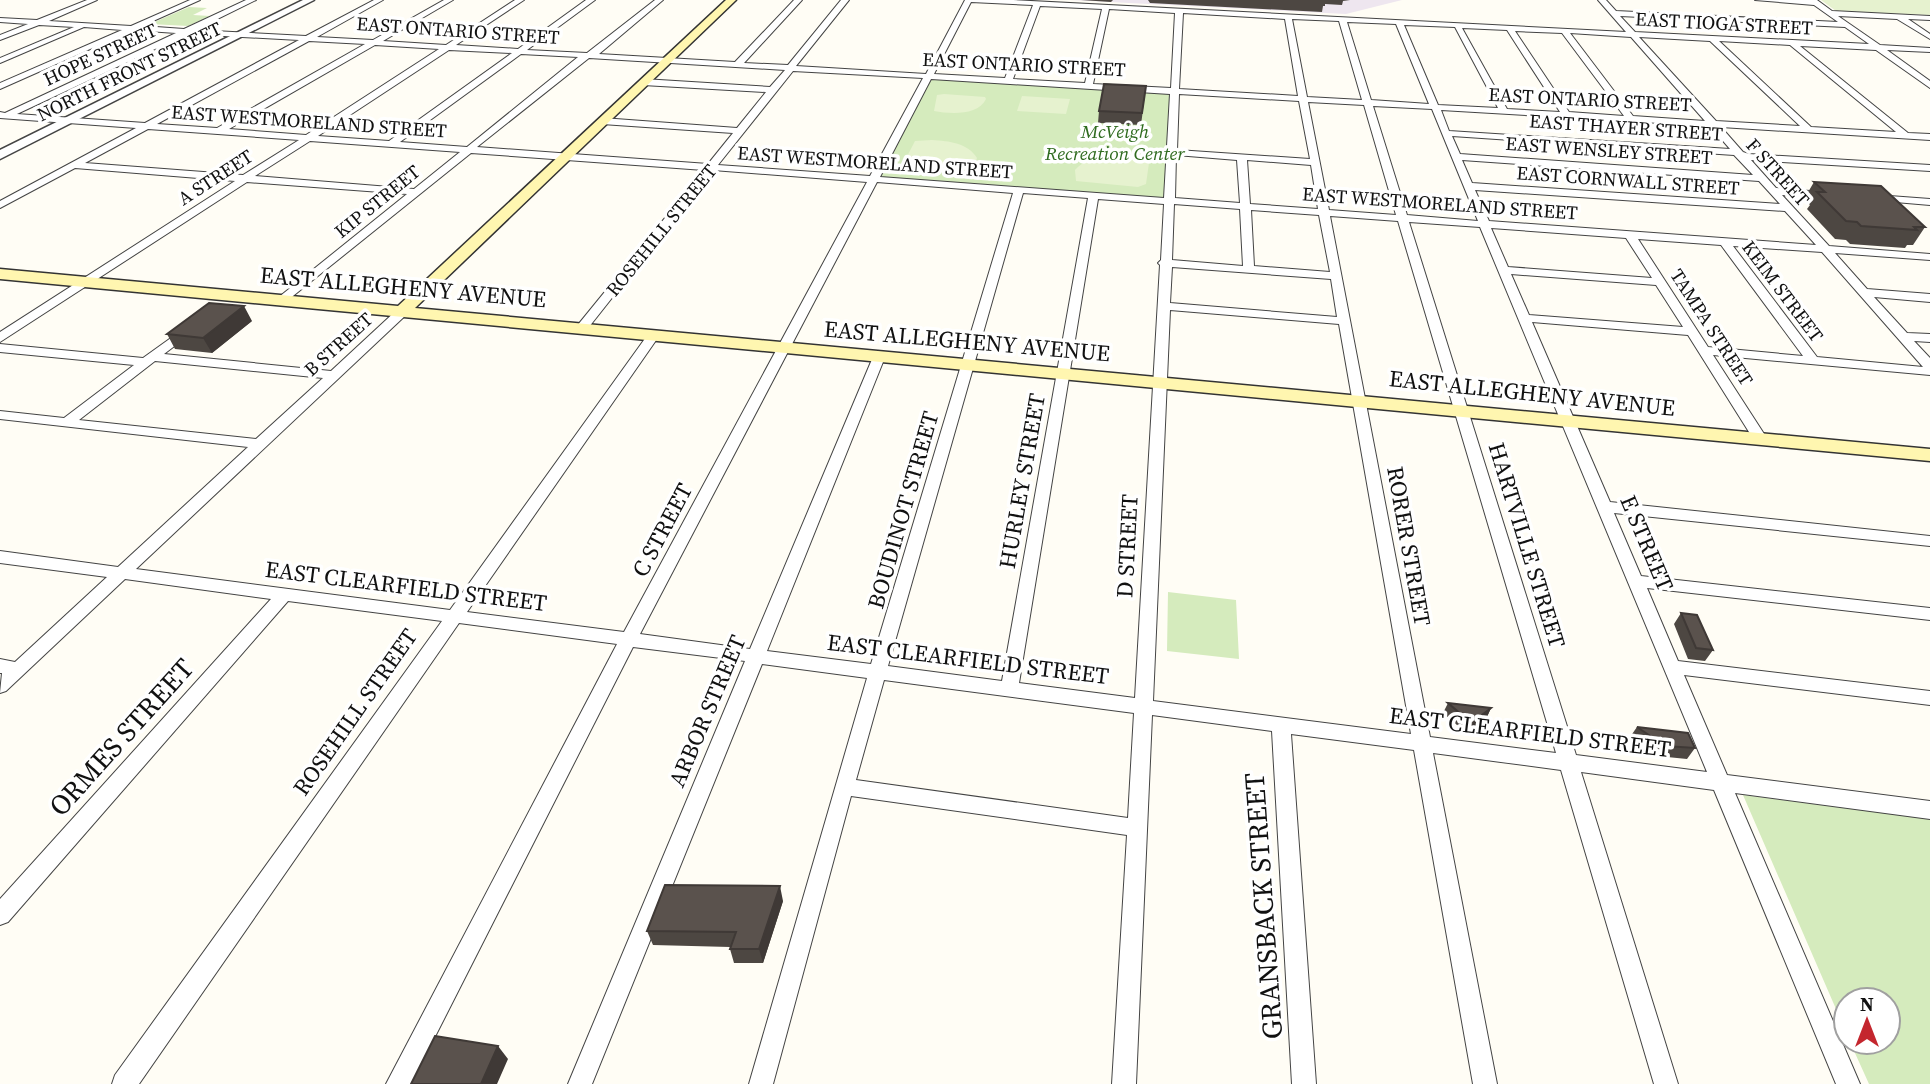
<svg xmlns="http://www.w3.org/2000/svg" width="1930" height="1084" font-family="'Source Serif 4',serif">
	<rect width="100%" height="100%" fill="#fffdf5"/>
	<path fill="#eee6ef" d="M1070,0H1402L1346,14Z"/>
	<path fill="#d5ebbd" d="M189,7L207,8L193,15L210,16L188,26L150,24Z
		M929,76L1175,91L1168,201L874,180Z
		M1168,592L1236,600L1239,659L1167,651Z
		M1743,795L1930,819V1084H1869L1850,1042H1888V1000H1846V1032Z"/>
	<path fill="#e6f2cf" d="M1821,0H1930V15L1836,11Z
		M944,94L985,97L986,99C978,116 950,114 934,111L937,95Z
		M1022,96L1070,99L1066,114L1017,111Z
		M932,140C949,141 968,143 977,158L975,165L966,173L900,170L915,141Z
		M1125,154L1150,156L1146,184L1138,187L1076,181L1075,170C1088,156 1107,154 1125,154Z"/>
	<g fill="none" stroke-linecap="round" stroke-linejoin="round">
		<defs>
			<path id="minor" d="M87,0H97L49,21L131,26L190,0H200L142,26L184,29L246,0H256L195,30L306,36L374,0H383L317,37L373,40L444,0H453L383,41L446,45L515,0H524L456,45L518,49L586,0H595L527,50L587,53L655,0H663L599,54L735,62L794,0H802L744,63L788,65L841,0H849L796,66L926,74L965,0H1013L1626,32L1598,0H1606L1616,11L1838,22L1814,5L1755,0H1817L1832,11L1930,16V20L1908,19L1930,34V39L1897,19L1838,16L1880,45L1930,48V52L1887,50L1930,81V88L1876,50L1800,46L1908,133L1930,134V140L1721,127L1743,152L1749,154L1930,165V171L1751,160L1776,188L1833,193V197L1829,198L1782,195L1829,246L1930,254V260L1835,253L1867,289L1930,294V302L1874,297L1907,333L1930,334V342L1914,341L1930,358V375L1713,355L1768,440L1761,444L1754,440L1688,335L1532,322L1610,502L1930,536V546L1614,513L1641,576L1930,608V620L1647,588L1678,661L1930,691V705L1684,675L1727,775L1930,801V819L1735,793L1860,1084H1836L1714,790L1581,772L1678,1084H1654L1561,770L1433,753L1497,1084H1473L1414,750L1291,734L1316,1084H1292L1272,731L1152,715L1136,1084H1112L1127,835L851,796L773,1084H749L867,678L762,664L592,1084H568L745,661L633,647L411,1084H386L617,644L459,623L139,1084H112L115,1075L442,621L288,601L8,922L0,925V899L271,599L125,579L6,691L0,693L2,673H0V659L15,662L107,577L0,563V551L118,567L248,447L0,419V411L64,418L134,365L0,352V344L143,358L189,325L193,326V332L164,354L331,371L399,308H407V314L136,569L450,610L649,333H657L659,336L467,612L624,632L867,182L713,170L585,332L581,333L575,329L577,326L704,170L471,153L283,304L277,300L279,297L407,194L247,182L0,342V332L235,181L75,168L0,208V201L136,128L0,118V112L5,113L176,33L133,30L0,89V83L122,30L84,27L0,63V58L74,27L39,25L0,40V35L28,24L0,22V18L37,20ZM971,2L1033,5L1005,78L934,74ZM1040,6L1102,9L1085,83L1013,79ZM1109,9L1175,13L1171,88L1093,84ZM1183,13L1285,19L1298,96L1179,89ZM1620,16L1845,27L1869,44L1635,32ZM1292,19L1339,21L1362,100L1307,97ZM1347,22L1396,24L1429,104L1371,100ZM1404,25L1455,27L1498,108L1438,105ZM1462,28L1507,30L1560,112L1507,109ZM1515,31L1562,33L1624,116L1569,112ZM1570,33L1631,37L1705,121L1633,116ZM187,34L299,40L145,123L17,114ZM1639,37L1710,41L1800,126L1716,121ZM309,41L365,44L217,128L157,124ZM1719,41L1790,45L1896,132L1811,127ZM375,45L439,49L306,135L229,129ZM449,50L512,53L389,141L318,136ZM521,54L578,57L467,147L400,142ZM589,58L785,70L770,87L643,79L639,82L643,85L766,92L737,128L602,118L597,121L602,124L733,133L708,164L477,147ZM793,71L923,78L870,176L718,165ZM931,79L1170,94L1164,198L880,177ZM1179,94L1299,101L1310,159L1177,150ZM1308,102L1364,105L1396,215L1329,210ZM1373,106L1432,109L1478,221L1407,215ZM1441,110L1710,126L1730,149L1449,131ZM148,129L299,140L243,175L85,163ZM1452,136L1734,155L1753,175L1460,154ZM310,141L460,152L414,189L255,176ZM1176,155L1237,160L1240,203L1175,198ZM1247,160L1311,165L1318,209L1250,204ZM1462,160L1759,181L1780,204L1472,183ZM877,182L1013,193L871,664L767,651L885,357L879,353L873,357L750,649L640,634ZM1475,190L1785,211L1816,245L1489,221ZM1023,193L1088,198L1002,681L888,666ZM1098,199L1164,204L1161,260L1158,263L1160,265L1135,698L1019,683ZM1174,204L1240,209L1243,266L1172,260ZM1251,210L1319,215L1330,272L1254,266ZM1330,216L1398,221L1556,753L1430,737ZM1409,222L1480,227L1707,772L1576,755ZM1491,228L1626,238L1652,278L1508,267ZM1638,239L1721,245L1803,356L1708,347ZM1733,246L1822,252L1923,367L1817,357ZM1172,267L1331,279L1337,317L1170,303ZM1511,274L1656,285L1683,327L1529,315ZM1170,310L1339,324L1411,734L1153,701ZM155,361L323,378L256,439L79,420ZM884,680L1134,713L1128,818L856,780Z
				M1876,195L1930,199V205L1872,200V196Z"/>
			<path id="tertiary" d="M303,0H314L0,159V150Z"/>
			<path id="secondary" d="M726,0H736L415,308L1930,449V461L0,279V269L398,306Z"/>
		</defs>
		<use href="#minor" stroke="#444" stroke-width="2"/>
		<use href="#tertiary" stroke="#444" stroke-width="3"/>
		<use href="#secondary" stroke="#333" stroke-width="3"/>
		<use href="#minor" fill="#fff" fill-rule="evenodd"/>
		<use href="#tertiary" fill="#fff" fill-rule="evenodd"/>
		<use href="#secondary" fill="#fff6b0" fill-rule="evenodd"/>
	</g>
	<path fill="#4d4742" d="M1081,0H1113L1111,2Z
		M1148,0H1350L1343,1L1342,5L1325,4V6H1323L1322,12L1150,3Z
		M1146,86L1141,125L1098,123L1099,111Z
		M1814,182L1925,227L1913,245H1907L1905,248L1850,244L1846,240L1835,239L1807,209L1810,205L1804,199Z
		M252,321L212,353L175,349L167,334Z
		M1681,613L1713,650L1705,661L1688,659L1674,624Z
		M1448,703L1491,708L1486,719L1469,732L1464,731L1443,713Z
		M1637,727L1695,748L1687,759L1657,756L1630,737Z
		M783,901L763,963H734L730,949V947L653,945L647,931Z"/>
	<path fill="#3f3936" d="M244,306L252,321L212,353L203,338Z
		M1491,708L1486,719L1469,732L1474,721Z
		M780,886L783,901L763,963L759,949Z
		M498,1046L508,1059L497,1084H481Z"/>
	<path fill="#5a524d" stroke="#3f3936" stroke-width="2" d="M1104,84L1146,86L1142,113L1099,111Z
		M1814,182L1881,186L1925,227H1914L1917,230L1861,226L1857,222L1846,221L1817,192H1825Z
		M209,303L244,306L203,338L167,334Z
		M1681,613L1697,615L1713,650L1696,648Z
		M1448,703L1491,708L1474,721H1469Z
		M1637,727L1688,733L1695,748L1665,746Z
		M665,885L780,886L759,949H730L736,932L647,931Z
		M435,1036L498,1046L481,1084H411Z"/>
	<g text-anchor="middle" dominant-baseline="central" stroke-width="7" stroke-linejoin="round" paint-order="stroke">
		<g font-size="19" fill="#111" stroke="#fff">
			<text transform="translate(1724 23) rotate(3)">EAST TIOGA STREET</text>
			<text transform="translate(458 30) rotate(4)">EAST ONTARIO STREET</text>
			<text transform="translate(100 54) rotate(-25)">HOPE STREET</text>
			<text transform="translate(1024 64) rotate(3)">EAST ONTARIO STREET</text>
			<text transform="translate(129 71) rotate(-26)">NORTH FRONT STREET</text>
			<text transform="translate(1590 99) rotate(3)">EAST ONTARIO STREET</text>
			<text transform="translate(309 121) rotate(4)">EAST WESTMORELAND STREET</text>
			<text transform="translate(1626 127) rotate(4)">EAST THAYER STREET</text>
			<text transform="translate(1609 150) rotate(4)">EAST WENSLEY STREET</text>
			<text transform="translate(875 162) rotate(4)">EAST WESTMORELAND STREET</text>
			<text transform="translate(1778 172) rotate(48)">F STREET</text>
			<text transform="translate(215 177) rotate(-33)">A STREET</text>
			<text transform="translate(1628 180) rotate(4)">EAST CORNWALL STREET</text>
			<text transform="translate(377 201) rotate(-39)">KIP STREET</text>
			<text transform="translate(1440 203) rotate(4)">EAST WESTMORELAND STREET</text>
			<text transform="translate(661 230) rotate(-51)">ROSEHILL STREET</text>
			<text transform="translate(1783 291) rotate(53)">KEIM STREET</text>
			<text transform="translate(1712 327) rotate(57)">TAMPA STREET</text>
			<text transform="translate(338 344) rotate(-42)">B STREET</text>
		</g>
		<g font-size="19" font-style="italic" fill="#2f6b1f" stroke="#fff">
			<text x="1115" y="131">McVeigh<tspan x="1115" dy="22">Recreation Center</tspan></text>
		</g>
		<g font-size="23" fill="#111" stroke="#fff">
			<text transform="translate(403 287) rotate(5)">EAST ALLEGHENY AVENUE</text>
			<text transform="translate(967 341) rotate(5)">EAST ALLEGHENY AVENUE</text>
			<text transform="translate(1532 393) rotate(6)">EAST ALLEGHENY AVENUE</text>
			<text transform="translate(1022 481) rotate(-80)">HURLEY STREET</text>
			<text transform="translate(903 510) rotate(-74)">BOUDINOT STREET</text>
			<text transform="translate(662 530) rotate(-62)">C STREET</text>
			<text transform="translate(1647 543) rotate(67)">E STREET</text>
			<text transform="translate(1527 545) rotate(73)">HARTVILLE STREET</text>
			<text transform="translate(1127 546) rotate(-87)">D STREET</text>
			<text transform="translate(1409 546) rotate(80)">RORER STREET</text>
			<text transform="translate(406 586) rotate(7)">EAST CLEARFIELD STREET</text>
			<text transform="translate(968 659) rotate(7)">EAST CLEARFIELD STREET</text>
			<text transform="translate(707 711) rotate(-67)">ARBOR STREET</text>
			<text transform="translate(355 712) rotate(-55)">ROSEHILL STREET</text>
			<text transform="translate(1530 732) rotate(7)">EAST CLEARFIELD STREET</text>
		</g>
		<g font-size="28" fill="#111" stroke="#fff">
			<text transform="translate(121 737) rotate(-48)">ORMES STREET</text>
			<text transform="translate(1263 906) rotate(-94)">GRANSBACK STREET</text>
		</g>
	</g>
	<g transform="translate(1867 1021)"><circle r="33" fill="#ffffff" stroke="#a0a0a0" stroke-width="2"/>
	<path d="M0-5L12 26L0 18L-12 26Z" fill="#c4262e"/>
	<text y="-10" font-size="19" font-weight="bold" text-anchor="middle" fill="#111111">N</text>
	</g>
</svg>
